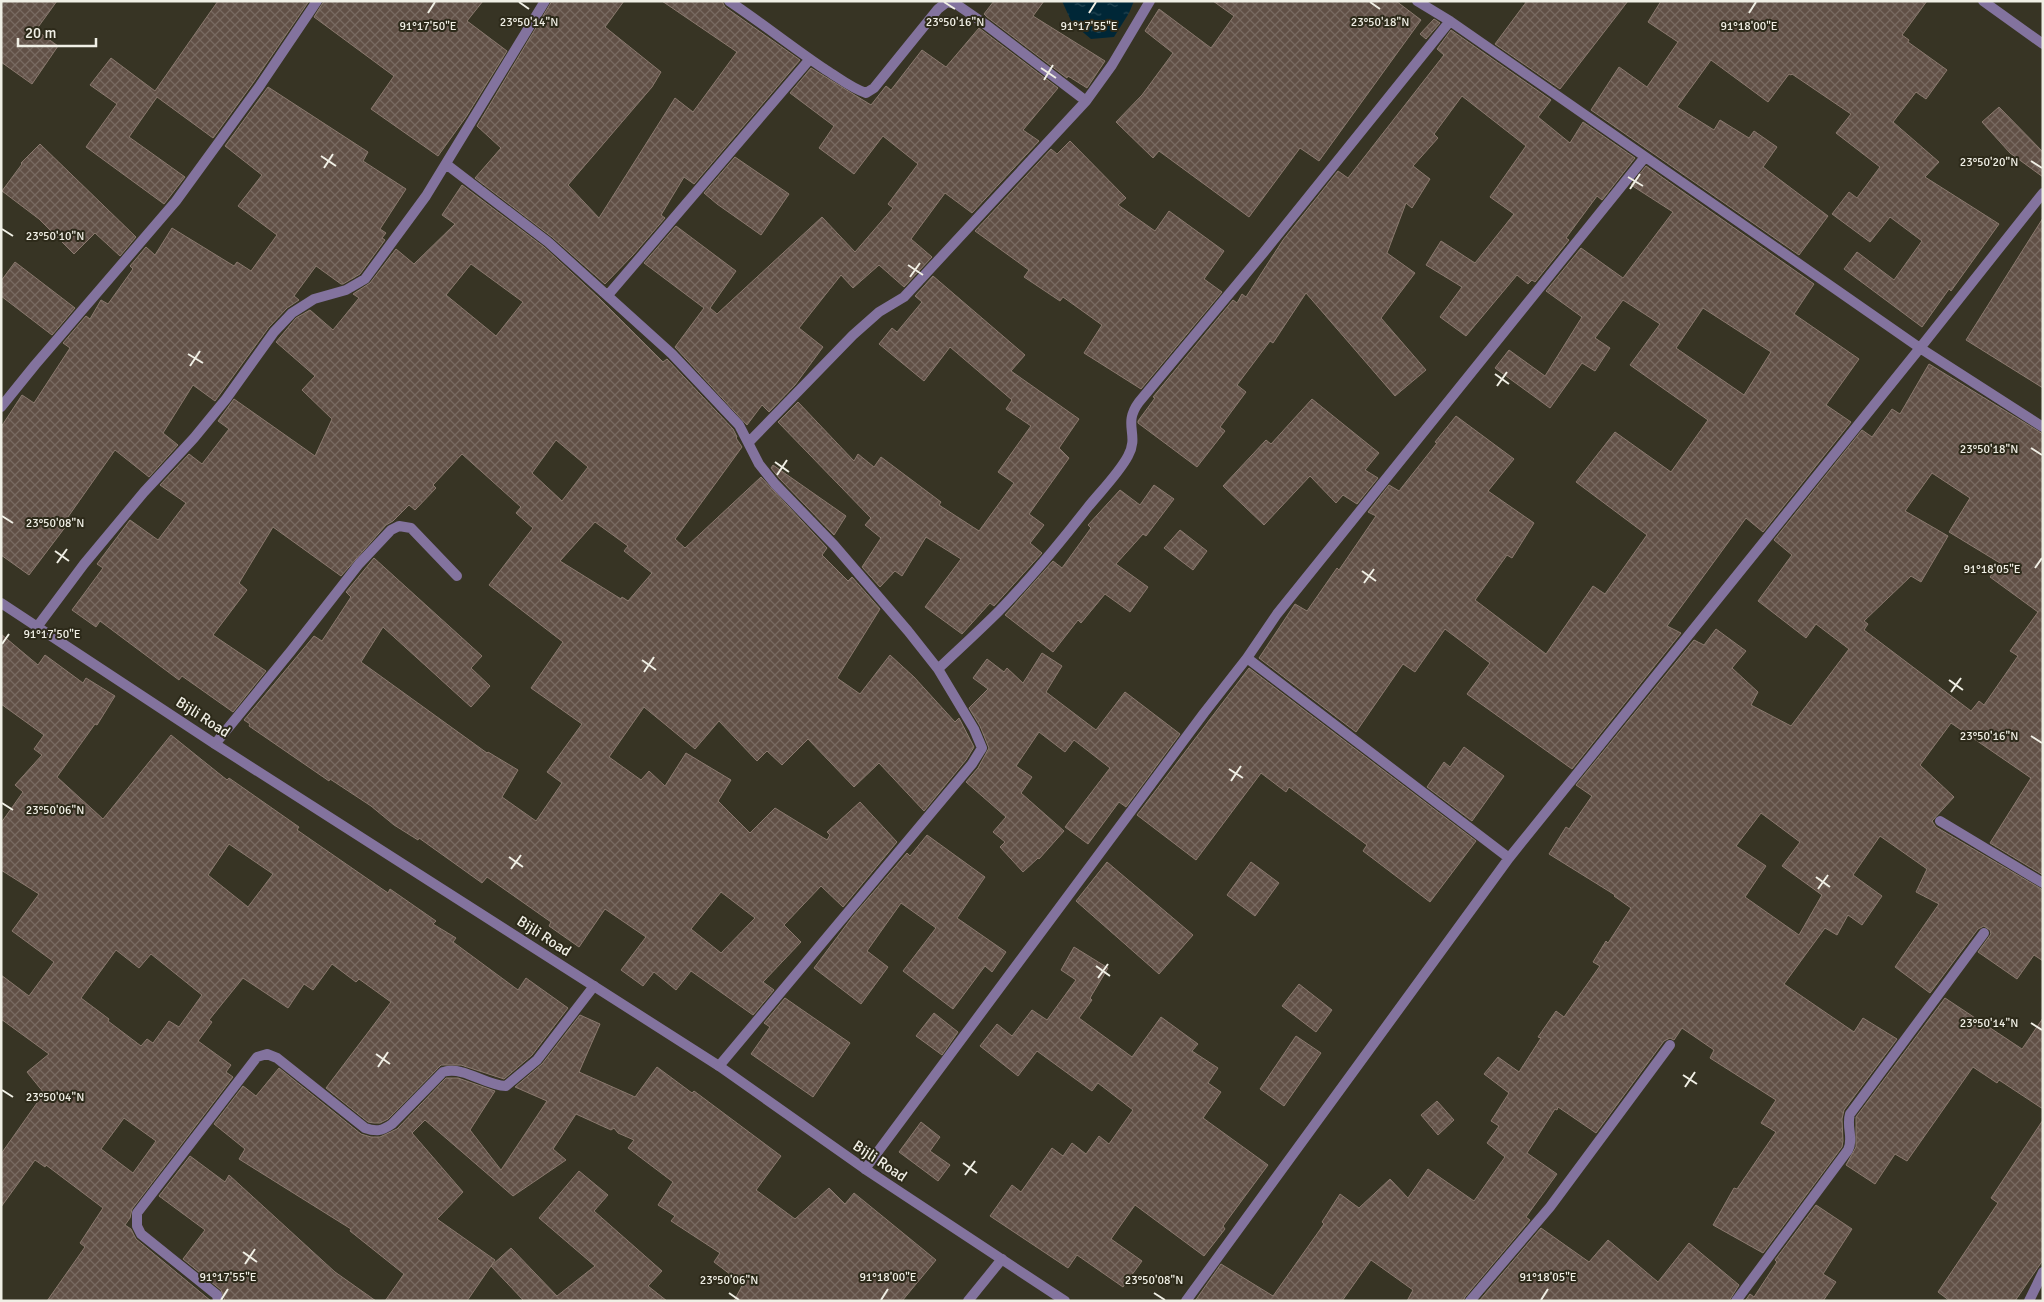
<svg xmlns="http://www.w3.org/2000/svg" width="2044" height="1302" font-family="Signika,sans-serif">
	<defs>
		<pattern id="water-ripples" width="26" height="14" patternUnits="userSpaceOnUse" patternTransform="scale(1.25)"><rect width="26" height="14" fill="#002737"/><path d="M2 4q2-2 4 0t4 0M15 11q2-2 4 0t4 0" fill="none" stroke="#264754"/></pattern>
		<pattern id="building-cross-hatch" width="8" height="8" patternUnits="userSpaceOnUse" patternTransform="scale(1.25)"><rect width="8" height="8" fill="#615046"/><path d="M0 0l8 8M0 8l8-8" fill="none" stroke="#786a61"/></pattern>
	</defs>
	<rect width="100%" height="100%" fill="#373424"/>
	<path fill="url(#water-ripples)" d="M1062,1H1134L1129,13L1114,37L1091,39L1072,23Z"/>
	<path fill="url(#building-cross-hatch)" stroke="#8a796e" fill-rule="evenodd" d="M1,1H57L36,30L58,46L32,84L1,62Z
		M218,1H309L253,83L213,138L157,97L129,137L185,177L164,204L86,147L117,104L90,85L111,58L155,91Z
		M324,1H483L467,21L507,51L466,117L438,156L371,109L394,76L314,17Z
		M552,1H624L605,27L661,72L652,87L568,185L599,218L675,98L693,112L737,52L662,1H722L725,7L800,60L694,184L684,177L661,215L665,218L633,255L605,284L552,237L475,178L501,148L477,126Z
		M994,1H1044L1033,16L1105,61L1087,88L1068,76L1067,78L987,17L984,14Z
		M1213,1H1396L1421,20L1319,161L1300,148L1249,217L1159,151L1153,158L1116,122L1142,95L1173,53L1145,31L1159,9L1211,48L1234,16Z
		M1527,1H1628L1560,89L1495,44Z
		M1661,1H1927L1902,35L1909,40L1908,42L1947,70L1926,99L1916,92L1893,122L1939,162L1925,177L1999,224L1951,291L1949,289L1922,327L1844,269L1857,252L1894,280L1922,241L1890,217L1870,242L1832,214L1849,192L1857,198L1880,167L1836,133L1851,114L1792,74L1791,75L1789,74L1768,102L1711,60L1677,107L1714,130L1720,120L1749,138L1754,131L1777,147L1763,167L1828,216L1799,255L1591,110L1619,67L1647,87L1678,42L1648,22Z
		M1434,19L1440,23L1426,39L1420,34Z
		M979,28L1058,88L1023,130L1039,141L972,213L945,193L911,239L932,257L904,287L879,265L853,288L841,275L799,328L823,347L795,385L769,412L762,405L747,425L675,347L704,308L644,263L676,226L736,271L710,308L717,314L822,217L855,252L893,208L888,204L918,164L883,136L854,174L819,148L834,126L790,93L811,68L871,105L886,86L891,90L922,50L946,67Z
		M1451,30L1551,100L1538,117L1570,143L1583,122L1635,158L1602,200L1597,196L1566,238L1569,240L1535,282L1532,280L1528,284L1517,275L1466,336L1440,317L1462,287L1426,265L1441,241L1475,263L1514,214L1490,197L1526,146L1462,96L1434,134L1438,138L1413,166L1430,179L1412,208L1406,203L1387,253L1415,273L1381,318L1426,370L1395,396L1306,293L1273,343L1270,341L1237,385L1246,392L1220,427L1225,431L1197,467L1138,423V421L1155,398L1153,397L1233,300L1237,303L1242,294L1246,297L1283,240L1338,171L1348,178L1444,55L1437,49Z
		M268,87L368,152L363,161L406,189L380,229L386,233L382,238L385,240L360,274L343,284H341L316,266L294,296L299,300L287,308L269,327L215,401L193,385L163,433L178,445L149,477L115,450L63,524L66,526L29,575L1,555V427L22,395L34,403L70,348L63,343L86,316L90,319L101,300L108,304L133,269L130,266L146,247L155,255L172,228L234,266L237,262L251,271L277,235L238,206L262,175L225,146Z
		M1999,107L2043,152V177L2010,153L1982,122Z
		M1070,141L1126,198L1118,205L1155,231L1169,211L1224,251L1204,279L1222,292L1141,389L1084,353L1102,325L1063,297L1060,301L1024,277L1029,270L975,231L1051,149L1057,154Z
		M40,144L136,237L120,256L95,233L74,254L39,219L2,191L22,164L21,163Z
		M735,157L789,194L761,235L717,204L704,193Z
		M1646,166L1814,284L1794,314L1859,359L1826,405L1851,422L1763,532L1746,518L1667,626L1681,633L1572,769L1467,694L1490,663L1445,629L1415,672L1403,664L1356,732L1259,658L1295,604L1307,611L1337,568L1339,570L1376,516L1368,512L1389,485L1399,491L1437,443L1435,442L1456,416L1514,459L1488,491L1534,523L1512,558L1507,555L1475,600L1546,654L1593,586L1605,594L1647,535L1576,482L1615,432L1671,472L1708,420L1630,365L1660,324L1623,300L1595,338L1610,348L1595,371L1582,363L1550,408L1495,368L1509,350L1545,376L1582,317L1546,291L1581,248L1623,278L1673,212L1631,185ZM1703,308L1771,352L1744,395L1676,348Z
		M462,185L544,247L599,298L663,362L667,359L733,429L737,437L736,438L742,447L675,539L685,548L761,477L827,548L822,555L848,581L852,577L880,609L837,678L860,694L890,655L914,677L955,722L959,718L974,747L966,760L924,811L879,763L854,787L808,739L782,765L767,751L757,761L719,721L695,749L644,707L609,757L641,780L649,771L665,786L686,753L731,780L718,801L750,833L775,808L827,840L830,835L827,832L860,802L897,842L843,907L821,886L784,925L801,942L763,982L774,990L753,1015L691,971L676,990L654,972L643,986L621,970L646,937L605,909L579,947L549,926L551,922L487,877L482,883L419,838L418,840L394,825L371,806L330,779L329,781L249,726L250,724L244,720L314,636L322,641L351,597L346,592L374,558L482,656L471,668L490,686L471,707L383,627L361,662L487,753L488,752L518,770L502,797L536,821L562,783L547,772L582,724L531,688L563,642L489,585L533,528L516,513L521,507L462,454L433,485L436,488L415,510L409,505L393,521L386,525L341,576L273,527L239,583L247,590L213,635L266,671L233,712L182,676L179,680L100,621L96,627L72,610L103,568L97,564L130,520L158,540L186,503L160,485L189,454L202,464L229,429L218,421L234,399L315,456L332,419L302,390L315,376L276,342L296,318L310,310L333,330L359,298L353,294L370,283L396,249L414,264L455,224L442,215ZM471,264L523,302L496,336L446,295ZM556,440L588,467L562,501L532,473ZM595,522L628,546L624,551L652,573L628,601L622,597L621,599L560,561ZM721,892L755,918L721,953L691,929Z
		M2043,218V388L1966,340Z
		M15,262L75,308L52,335L1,296V281Z
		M933,276L1025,355L1011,371L1079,419L1059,448L1069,458L1029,514L1044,525L1030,543L1042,553L994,606L990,603L962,634L925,607L961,559L926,537L902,576L895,571L880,587L862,567L881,538L865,525L871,518L778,422L798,402L854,461L858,454L874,467L881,457L941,502L939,505L979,531L1014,483L998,472L1031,426L1006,409L1012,400L950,347L924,381L879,344L892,328L897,332L922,302L915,296Z
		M1929,364L2043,434V875L1990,843L2031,778L1951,723L1920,765L1954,797L1932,821L1936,827L2043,890V961L2034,955L2017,979L1978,952L1991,934L1990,930L1984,926L1978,929L1930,993L1895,967L1939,904L1916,892L1927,869L1880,836L1853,875L1882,896L1862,925L1848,915L1837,935L1825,928L1784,984L1854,1032L1863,1018L1897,1039L1844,1110L1842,1119L1843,1141L1842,1147L1763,1253L1713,1225L1734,1188L1737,1189L1776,1132L1761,1123L1776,1100L1710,1058L1714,1050L1682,1028L1674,1040L1670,1038L1664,1041L1596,1133L1558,1107L1557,1110L1555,1109L1527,1153L1557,1174L1526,1217L1530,1220L1465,1297L1463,1301H1407L1413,1290L1371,1260L1342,1301H1195L1221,1264L1273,1296L1324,1224L1322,1222L1340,1194L1359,1208L1390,1179L1408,1198L1428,1169L1474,1201L1505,1157L1487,1143L1499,1126L1491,1121L1509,1093L1484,1074L1498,1057L1519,1072L1541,1038L1538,1037L1556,1011L1564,1017L1600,966L1593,962L1606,941L1608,943L1631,908L1614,896L1615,895L1549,854L1566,827L1569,829L1592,796L1576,785L1694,640L1704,645L1716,629L1746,651L1732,668L1758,692L1751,705L1791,726L1849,649L1816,624L1806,638L1758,601L1792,555L1774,540L1862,430L1872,437L1892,409L1900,414ZM1932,473L1970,498L1949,532L2000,563L1990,577L2038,612L2010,651L2018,656L1984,705L1979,701L1971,711L1864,630L1868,624L1864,621L1911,576L1921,582L1948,536L1905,511ZM1761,813L1800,842L1782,866L1822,895L1799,935L1745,897L1766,866L1736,846Z
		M1312,399L1379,453L1365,470L1378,478L1357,504L1343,495L1336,503L1310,476L1264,525L1223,486L1266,440L1271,444Z
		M773,465L846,516L834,535L780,479L771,468Z
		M1154,485L1174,499L1146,536L1143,534L1116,564L1148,587L1130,612L1105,594L1081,623L1078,620L1053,652L1005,615L1053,561L1062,568L1091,528L1088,525L1120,490L1140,505Z
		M1180,530L1207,551L1193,570L1164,548Z
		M1,634L38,665L45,655L83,683L86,678L115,696L97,725L95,724L57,777L103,819L171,735L227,780L229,778L299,827L297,830L388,893L390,889L436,921L433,924L456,938L453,942L518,990L526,978L568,1008L532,1055L504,1079L461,1065H441L388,1119L380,1123H374L368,1122L326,1088L391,1002L359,979L356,982L332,964L313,990L304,984L288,1008L243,978L209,1020L212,1022L198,1041L231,1065L226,1072L233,1077L132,1209L130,1218L125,1225L131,1229L136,1239L211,1301H47L85,1247L80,1243L103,1208L46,1165L45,1167L35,1160L1,1207V1154L44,1093L27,1072L49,1054L1,1019V975L29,996L54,962L12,931L39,894L1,870V823L23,792L15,785L42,755L34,749L44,735L1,704ZM229,844L273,874L248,907L208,875ZM116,950L139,968L151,954L202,995L179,1027L169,1021L153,1043L147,1039L141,1046L108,1021L109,1019L81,998ZM124,1118L156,1141L133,1173L101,1149Z
		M1042,653L1062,666L1046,692L1096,730L1125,692L1180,734L1126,807L1119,802L1088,844L1065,827L1110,768L1074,740L1065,752L1039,732L1016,766L1032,777L1021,793L1064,831L1039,859L1038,858L1023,872L1000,847L1005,842L993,832L1006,817L966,782L978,768L989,748L980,726L969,708L988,689L973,678L987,659L1004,672L1007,668L1023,683Z
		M1249,668L1476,841L1430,902L1363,851L1367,845L1289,787L1286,792L1261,773L1196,860L1137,815Z
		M1464,747L1504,776L1472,821L1427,787L1444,762L1450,767Z
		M927,835L985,877L957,918L1006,952L992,972L985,966L953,1009L903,971L936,928L901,903L867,951L888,967L861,1004L814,968L853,916L907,853L910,856Z
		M1107,862L1193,935L1159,974L1076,901Z
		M1251,862L1279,883L1255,916L1227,895Z
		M1074,947L1108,968L1090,998L1092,1000L1079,1018L1132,1057L1161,1017L1198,1044L1192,1051L1218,1068L1208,1083L1221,1092L1203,1118L1268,1165L1223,1226L1225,1229L1204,1256L1135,1205L1111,1239L1142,1261L1123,1287L1077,1255L1068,1268L990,1216L1012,1185L1021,1192L1052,1148L1063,1156L1072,1143L1086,1154L1099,1136L1109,1144L1133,1110L1098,1083L1092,1091L1037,1051L1018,1076L980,1046L997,1024L1012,1036L1032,1010L1047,1020L1076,980L1061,970Z
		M1299,984L1332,1010L1316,1032L1282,1006Z
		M785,998L850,1043L813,1097L751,1054L770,1027L764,1023Z
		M1945,998L2022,1049L2043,1018V1109L1999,1080L1997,1083L1973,1067L1907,1161L1895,1154L1875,1184L1846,1165L1856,1147V1117Z
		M934,1013L958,1032L942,1055L916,1036Z
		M580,1015L600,1024L579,1072L635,1097L657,1067L692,1093L694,1091L781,1156L756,1190L795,1219L829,1188L845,1204L854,1193L936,1260L902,1301H734L743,1284L714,1262L720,1253L671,1221L675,1216L658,1205L673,1182L628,1148L634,1140L618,1133L614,1128L611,1130L576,1114L553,1149L566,1160L513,1196L425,1120L412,1133L463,1192L437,1219L495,1260L491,1266L511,1248L557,1296L595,1266L539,1218L579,1171L608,1195L594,1211L662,1271L648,1286L667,1301H524L491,1266L467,1301H385L404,1274L350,1231L351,1229L239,1159L245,1149L214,1124L243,1086L256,1096L279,1068L361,1134L371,1137H380L397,1129L446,1078H458L495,1091L470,1130L501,1170L547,1101L515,1087L542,1064Z
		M1296,1036L1321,1053L1284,1106L1260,1089Z
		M1437,1101L1454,1120L1438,1135L1421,1115Z
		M2043,1120V1260L2015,1301H1950L1938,1292L1998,1203L1991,1198Z
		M921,1122L940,1137L930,1151L950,1165L938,1181L899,1152Z
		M190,1156L225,1182L229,1175L335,1272L376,1301H225L221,1290L183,1259L205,1230L159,1196Z
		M1816,1205L1852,1229L1823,1274L1836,1282L1823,1301H1745L1750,1294L1754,1297L1777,1262L1775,1260Z
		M1541,1228L1589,1262L1608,1240L1658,1282L1689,1243L1739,1285L1729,1301H1479Z"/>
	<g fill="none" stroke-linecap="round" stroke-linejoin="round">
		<path stroke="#83739e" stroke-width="10" d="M729,1C762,23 793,48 826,70C839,78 851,88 866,93L874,88L938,9L947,2L956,4L985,24L1086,101
			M1417,1L1450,21L1920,348L2043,427
			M1983,1L2043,44
			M446,164L548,242L672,354L739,425L759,464L775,484L834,545L908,631L938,669C958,650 979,631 999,611C1031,578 1060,543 1088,507C1101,491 1119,473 1128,456C1140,434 1122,425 1139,402L1264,252L1450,21
			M608,295L810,59
			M1,407L35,365L176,201L259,87L317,1
			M749,442L853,335L879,312L904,297L1086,101L1112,65L1150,1
			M37,627L84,564L144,492L194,438L226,399L274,332L292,313L314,299L346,290L365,279L426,196L545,1
			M1247,658L1509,858
			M215,744L291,651L359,564L391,530L399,526L411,528L457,576
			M1940,821L2043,883
			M719,1066L972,764L982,748L974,729L938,669
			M865,1169L1204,713L1247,658L1277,614L1645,157
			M218,1301L217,1295L141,1234L137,1226V1213L257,1057L267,1054L277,1058L365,1128C376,1132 382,1131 392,1124L443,1072C465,1066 484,1085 506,1086L537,1060L594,986
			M968,1301L1002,1259
			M1186,1301L1509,858L1920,348L2043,193
			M1470,1301L1550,1207L1670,1045
			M1736,1301L1848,1150C1854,1138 1846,1127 1850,1114L1984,933
			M2029,1301L2043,1272"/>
		<path stroke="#83739e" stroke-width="10" d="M1,603L215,744L719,1066L865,1169L1065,1301"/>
	</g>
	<path fill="none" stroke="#f0efe5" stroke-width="2" d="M519,2L529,9M944,2L955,9M1370,2L1380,9M428,13L435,2M1089,13L1096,2M1749,13L1756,2M1041,68L1056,78M1044,80L1053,65M321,156L336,166M2031,161L2042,168M324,168L333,154M1628,177L1643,186M1630,189L1640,174M2,229L13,236M908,265L923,275M910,277L920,263M188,354L203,363M190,366L200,351M1495,374L1509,384M1497,386L1507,372M2031,448L2042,455M775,462L789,472M777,475L787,460M2,516L13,523M55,551L69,561M57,563L67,549M2035,568L2042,558M1362,571L1376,581M1364,583L1374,569M2,644L9,634M642,660L656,670M644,672L654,657M1949,680L1963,690M1951,692L1961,678M2031,736L2042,743M1229,769L1243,778M1231,781L1241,766M2,803L13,810M509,857L523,867M511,869L521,855M1816,877L1830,887M1818,889L1828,875M1096,966L1110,976M1098,978L1108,964M2031,1023L2042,1030M376,1054L390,1064M378,1067L388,1052M1683,1075L1697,1084M1685,1087L1695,1072M2,1090L13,1097M963,1163L977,1173M965,1175L975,1161M243,1252L257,1262M245,1264L255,1249M729,1293L739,1300M1154,1293L1165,1300M221,1300L228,1289M881,1300L888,1289M1541,1300L1548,1289"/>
	<g text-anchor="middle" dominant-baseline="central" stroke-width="4" stroke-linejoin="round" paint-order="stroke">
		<g font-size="15" fill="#f0efe5" stroke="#2d2a1a">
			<text transform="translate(203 717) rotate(33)">Bijli Road</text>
			<text transform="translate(544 936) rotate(33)">Bijli Road</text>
			<text transform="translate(880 1161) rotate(34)">Bijli Road</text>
		</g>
	</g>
	<g font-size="12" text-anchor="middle" fill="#f0efe5" stroke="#2d2a1a" stroke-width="4" stroke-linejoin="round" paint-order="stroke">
		<text x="529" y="26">23°50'14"N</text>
		<text x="955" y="26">23°50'16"N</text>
		<text x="1380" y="26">23°50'18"N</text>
		<text x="428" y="30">91°17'50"E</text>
		<text x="1089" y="30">91°17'55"E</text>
		<text x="1749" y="30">91°18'00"E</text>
		<text x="1989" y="166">23°50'20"N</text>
		<text x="55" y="240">23°50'10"N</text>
		<text x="1989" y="453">23°50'18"N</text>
		<text x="55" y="527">23°50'08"N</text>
		<text x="1992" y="573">91°18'05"E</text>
		<text x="52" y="638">91°17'50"E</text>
		<text x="1989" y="740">23°50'16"N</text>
		<text x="55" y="814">23°50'06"N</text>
		<text x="1989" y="1027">23°50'14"N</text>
		<text x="55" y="1101">23°50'04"N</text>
		<text x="228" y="1281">91°17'55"E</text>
		<text x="888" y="1281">91°18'00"E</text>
		<text x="1548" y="1281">91°18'05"E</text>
		<text x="729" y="1284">23°50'06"N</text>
		<text x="1154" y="1284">23°50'08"N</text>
	</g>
	<rect width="2044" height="1302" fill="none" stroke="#f0efe5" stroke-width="5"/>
	<path d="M18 38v8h78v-8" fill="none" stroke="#f0efe5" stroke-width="2.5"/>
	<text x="25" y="38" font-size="15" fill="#f0efe5" stroke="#2d2a1a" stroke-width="4" paint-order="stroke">20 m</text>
</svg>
